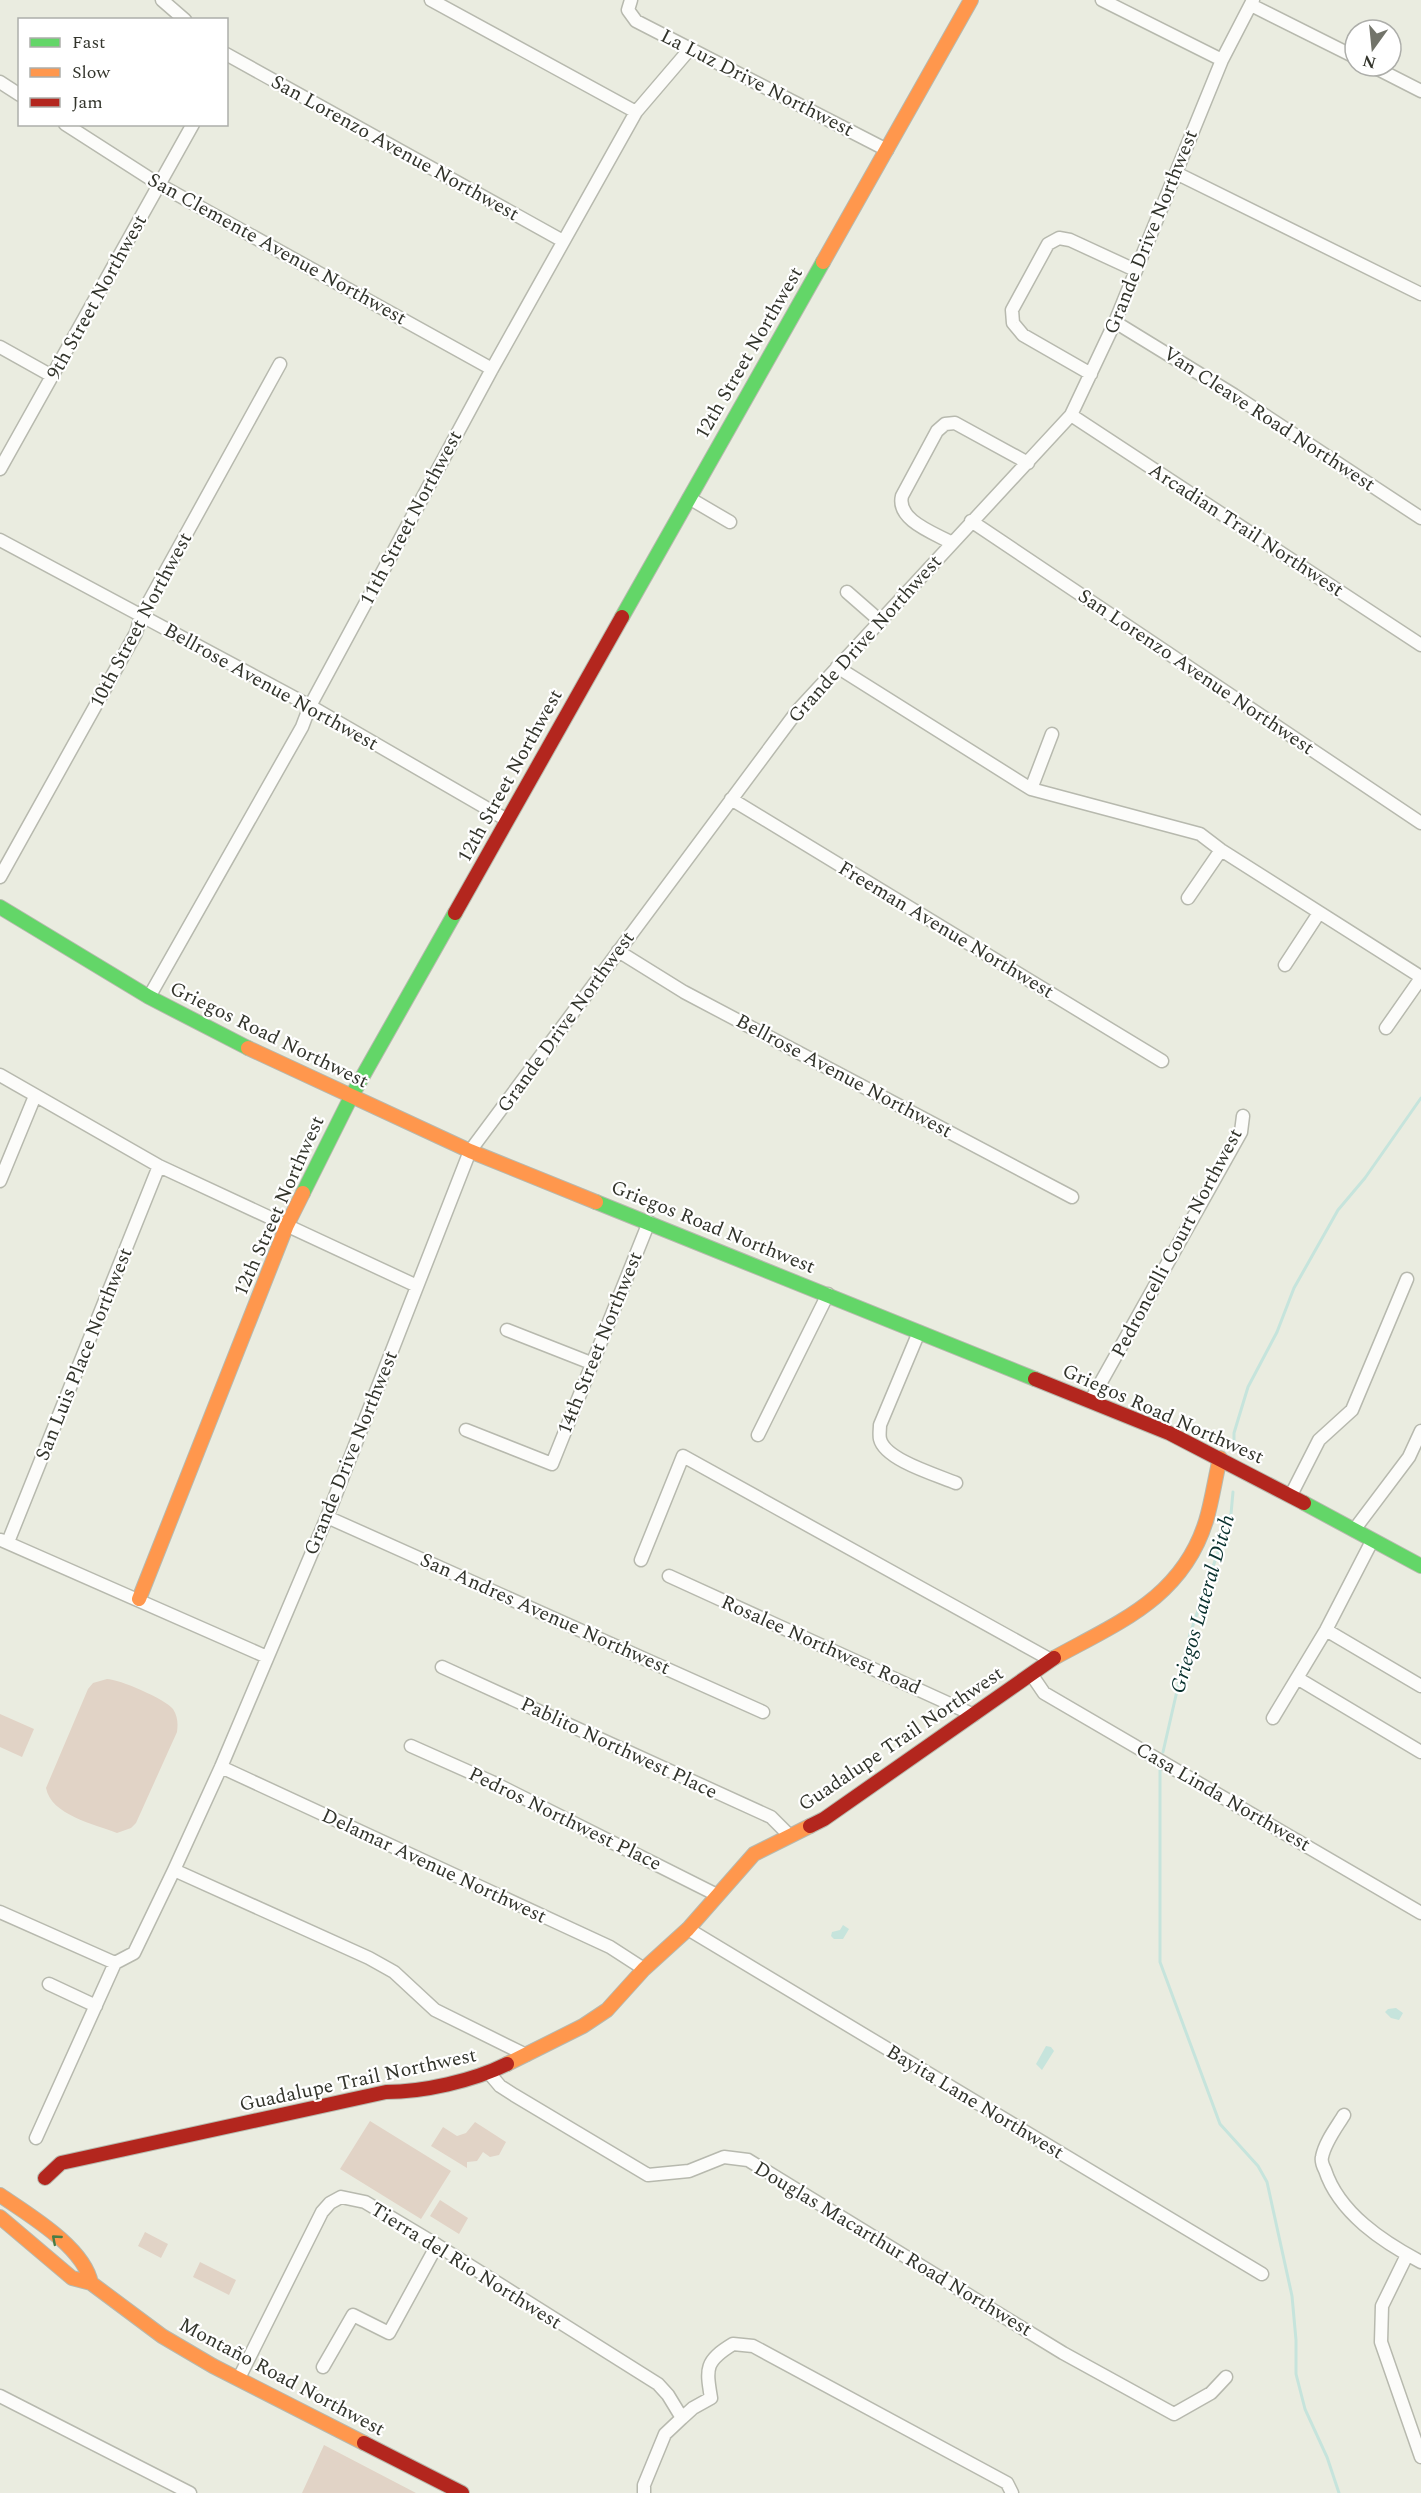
<svg xmlns="http://www.w3.org/2000/svg" width="1421" height="2493" font-family="Spectral,serif">
	<rect width="100%" height="100%" fill="#eaece0"/>
	<path fill="#e1d3c6" d="M107,1679C119,1679 165,1699 173,1709C178,1717 178,1724 177,1732L136,1823L131,1828L117,1833C94,1824 51,1815 46,1788L88,1689L93,1683Z
		M0,1714L34,1729L22,1757L0,1747Z
		M370,2121L451,2171L421,2219L340,2169Z
		M475,2122L506,2142L499,2155L490,2157L483,2152L477,2161L467,2162V2168L431,2146L443,2127L457,2136L466,2133Z
		M440,2200L468,2218L459,2234L430,2216Z
		M145,2232L168,2244L161,2258L138,2246Z
		M200,2262L236,2280L229,2295L193,2277Z
		M324,2445L416,2493H302Z"/>
	<path fill="#c6e4dc" d="M843,1925L849,1929L843,1939H834L831,1936L832,1932L840,1930Z
		M1396,2008L1403,2013L1399,2020L1391,2018L1385,2012L1388,2009Z
		M1046,2046L1051,2047L1054,2051L1042,2070L1036,2064Z"/>
	<g fill="none" stroke-linecap="round" stroke-linejoin="round">
		<path stroke="#c6e4dc" stroke-width="3" d="M1234,1449V1433L1248,1387L1277,1332L1294,1288L1338,1210L1365,1178L1421,1098
			M1163,1752L1190,1634L1231,1514L1233,1492
			M1160,1766V1962L1220,2124L1258,2166L1267,2182L1292,2296L1296,2340V2374L1305,2409L1327,2457L1339,2493"/>
		<defs>
			<path id="street" d="M162,0L185,20
				M431,0L636,112
				M631,0L628,10L636,21L887,150
				M1102,0L1222,60
				M1251,5L1355,57
				M226,54L563,241
				M1372,66L1421,91
				M0,82L20,95
				M65,124L160,185L492,369
				M1176,173L1421,294
				M1115,322L1234,395L1421,518
				M0,347L52,376
				M1091,374L1023,335L1013,323L1012,310L1048,244L1059,238L1070,240L1135,270
				M1071,415L1421,645
				M0,469L193,124
				M689,498L730,522
				M971,521L1421,823
				M0,540L310,706L507,820
				M952,543C934,533 896,520 902,496L937,431L945,424L955,423L1028,463
				M847,592L879,620
				M837,667L1031,789L1200,834L1221,850L1421,977
				M1031,789L1052,734
				M731,799L1162,1061
				M0,877L136,633L141,616L280,364
				M1188,898L1221,850
				M618,951L684,992L1072,1197
				M1285,965L1319,913
				M149,997L302,727L310,706L492,369L636,112L689,50
				M1386,1028L1421,978
				M0,1075L159,1166L417,1286
				M0,1181L35,1096
				M507,1330L591,1363
				M919,1332L880,1425C880,1429 879,1435 880,1439C885,1460 937,1475 956,1483
				M1091,1400L1241,1132L1243,1116
				M466,1430L552,1464L649,1222
				M758,1435L828,1294
				M1291,1495L1319,1440L1352,1410L1407,1279
				M327,1517L763,1712
				M1354,1530L1409,1457L1421,1431
				M1,1540L267,1657
				M8,1542L159,1166
				M641,1560L683,1456L1051,1660
				M669,1576L974,1715
				M1326,1630L1421,1686
				M442,1667L771,1817L790,1836
				M1031,1674L1044,1693L1068,1707L1421,1913
				M1297,1678L1421,1752
				M1273,1718L1326,1630L1372,1541
				M411,1746L492,1782L717,1895
				M221,1767L610,1947L644,1969
				M174,1870L369,1958L394,1972L435,2010L526,2055
				M0,1912L115,1963
				M688,1929L1262,2274
				M49,1984L96,2006
				M489,2073L500,2086L514,2095L648,2175L689,2171L724,2157L748,2160L1063,2353L1174,2414L1211,2393L1226,2377
				M1344,2115C1336,2128 1325,2142 1322,2157C1321,2161 1323,2166 1325,2170C1339,2213 1383,2242 1421,2262
				M36,2138L115,1963L134,1953L174,1870L221,1767L327,1517L470,1151L798,710L1071,415L1115,322L1222,60L1253,0
				M1407,2255L1382,2306L1381,2342L1421,2457
				M323,2367L353,2315L389,2333L437,2245
				M239,2378L322,2212L330,2203L341,2197L365,2202L437,2245L658,2384L668,2395L682,2418L665,2434L644,2485V2493
				M0,2396L190,2493
				M682,2418L693,2408L711,2398C706,2368 705,2361 733,2344L753,2346L1007,2483L1012,2493"/>
			<path id="fast" d="M622,617L823,262
				M0,907L149,997L248,1048
				M303,1193L351,1097L455,913
				M596,1202L1035,1379
				M1304,1503L1421,1566"/>
			<path id="slow" d="M823,262L971,0
				M248,1048L470,1151L596,1202
				M139,1599L287,1225L303,1193
				M1054,1658C1119,1622 1182,1598 1206,1521C1212,1501 1215,1479 1220,1458
				M507,2064L583,2026L607,2010L644,1969L688,1929L754,1854L810,1826
				M0,2195C29,2215 84,2247 91,2283
				M0,2217L72,2278L91,2283L162,2336L213,2366L364,2443"/>
			<path id="jam" d="M455,913L622,617
				M1035,1379L1169,1433L1304,1503
				M810,1826L824,1819L1054,1658
				M45,2178L61,2163L386,2092C423,2092 473,2081 507,2064
				M364,2443L462,2493"/>
		</defs>
		<use href="#street" stroke="#b7b9ae" stroke-width="15"/>
		<use href="#fast" stroke="#b7b9ae" stroke-width="16"/>
		<use href="#slow" stroke="#b7b9ae" stroke-width="16"/>
		<use href="#jam" stroke="#b7b9ae" stroke-width="16"/>
		<use href="#street" stroke="#fcfcfa" stroke-width="12"/>
		<use href="#fast" stroke="#63d668" stroke-width="14"/>
		<use href="#slow" stroke="#ff974d" stroke-width="14"/>
		<use href="#jam" stroke="#b3261e" stroke-width="14"/>
	</g>
	<defs><path id="oneway-chevron" d="M-2-3.5L2.5 0L-2 3.5" fill="none" stroke-width="1.6" stroke-linecap="round" stroke-linejoin="round" transform="scale(1.5)"/></defs>
	<use stroke="#487d46" href="#oneway-chevron" transform="translate(56 2239) rotate(-139)"/>
	<g text-anchor="middle" dominant-baseline="central" stroke-width="4.5" stroke-linejoin="round" paint-order="stroke">
		<g font-size="20" fill="#32342b" stroke="#fff">
			<text transform="translate(757 83) rotate(27)">La Luz Drive Northwest</text>
			<text transform="translate(395 148) rotate(29)">San Lorenzo Avenue Northwest</text>
			<text transform="translate(1151 232) rotate(-68)">Grande Drive Northwest</text>
			<text transform="translate(277 249) rotate(29)">San Clemente Avenue Northwest</text>
			<text transform="translate(97 297) rotate(-61)">9th Street Northwest</text>
			<text transform="translate(749 353) rotate(-60)">12th Street Northwest</text>
			<text transform="translate(1269 419) rotate(33)">Van Cleave Road Northwest</text>
			<text transform="translate(411 518) rotate(-62)">11th Street Northwest</text>
			<text transform="translate(1246 530) rotate(33)">Arcadian Trail Northwest</text>
			<text transform="translate(141 620) rotate(-62)">10th Street Northwest</text>
			<text transform="translate(865 639) rotate(-48)">Grande Drive Northwest</text>
			<text transform="translate(1196 672) rotate(34)">San Lorenzo Avenue Northwest</text>
			<text transform="translate(271 687) rotate(29)">Bellrose Avenue Northwest</text>
			<text transform="translate(510 776) rotate(-61)">12th Street Northwest</text>
			<text transform="translate(946 930) rotate(31)">Freeman Avenue Northwest</text>
			<text transform="translate(566 1022) rotate(-54)">Grande Drive Northwest</text>
			<text transform="translate(269 1035) rotate(26)">Griegos Road Northwest</text>
			<text transform="translate(844 1076) rotate(28)">Bellrose Avenue Northwest</text>
			<text transform="translate(279 1206) rotate(-66)">12th Street Northwest</text>
			<text transform="translate(713 1227) rotate(22)">Griegos Road Northwest</text>
			<text transform="translate(1177 1243) rotate(-62)">Pedroncelli Court Northwest</text>
			<text transform="translate(600 1343) rotate(-68)">14th Street Northwest</text>
			<text transform="translate(84 1354) rotate(-68)">San Luis Place Northwest</text>
			<text transform="translate(1163 1414) rotate(24)">Griegos Road Northwest</text>
			<text transform="translate(351 1453) rotate(-68)">Grande Drive Northwest</text>
			<text transform="translate(545 1614) rotate(24)">San Andres Avenue Northwest</text>
			<text transform="translate(821 1645) rotate(24)">Rosalee Northwest Road</text>
			<text transform="translate(901 1739) rotate(-34)">Guadalupe Trail Northwest</text>
			<text transform="translate(619 1748) rotate(25)">Pablito Northwest Place</text>
			<text transform="translate(1223 1797) rotate(30)">Casa Linda Northwest</text>
			<text transform="translate(565 1819) rotate(26)">Pedros Northwest Place</text>
			<text transform="translate(434 1866) rotate(25)">Delamar Avenue Northwest</text>
			<text transform="translate(358 2080) rotate(-12)">Guadalupe Trail Northwest</text>
			<text transform="translate(975 2102) rotate(31)">Bayita Lane Northwest</text>
			<text transform="translate(893 2249) rotate(31)">Douglas Macarthur Road Northwest</text>
			<text transform="translate(466 2266) rotate(32)">Tierra del Rio Northwest</text>
			<text transform="translate(282 2377) rotate(28)">Montaño Road Northwest</text>
		</g>
		<g font-size="21" font-style="italic" fill="#08302d" stroke="#fff">
			<text transform="translate(1203 1604) rotate(-74)">Griegos Lateral Ditch</text>
		</g>
	</g>
	<rect x="18" y="18" width="210" height="108" fill="#ffffff" stroke="#adaeaa" stroke-width="1.5"/>
	<rect x="30" y="38" width="30" height="9" fill="#63d668" stroke="#adaeaa" stroke-width="1.5"/>
	<text x="72" y="48" font-size="18" fill="#32342b">Fast</text>
	<rect x="30" y="68" width="30" height="9" fill="#ff974d" stroke="#adaeaa" stroke-width="1.5"/>
	<text x="72" y="78" font-size="18" fill="#32342b">Slow</text>
	<rect x="30" y="98" width="30" height="9" fill="#b3261e" stroke="#adaeaa" stroke-width="1.5"/>
	<text x="72" y="108" font-size="18" fill="#32342b">Jam</text>
	<g transform="translate(1373 48) rotate(195)"><circle r="28" fill="#ffffff" stroke="#adaeaa" stroke-width="1.5"/>
	<path d="M0-4.5L10 22L0 15L-10 22Z" fill="#72746a"/>
	<text y="-9" font-size="16" font-weight="bold" text-anchor="middle" fill="#32342b">N</text>
	</g>
</svg>
